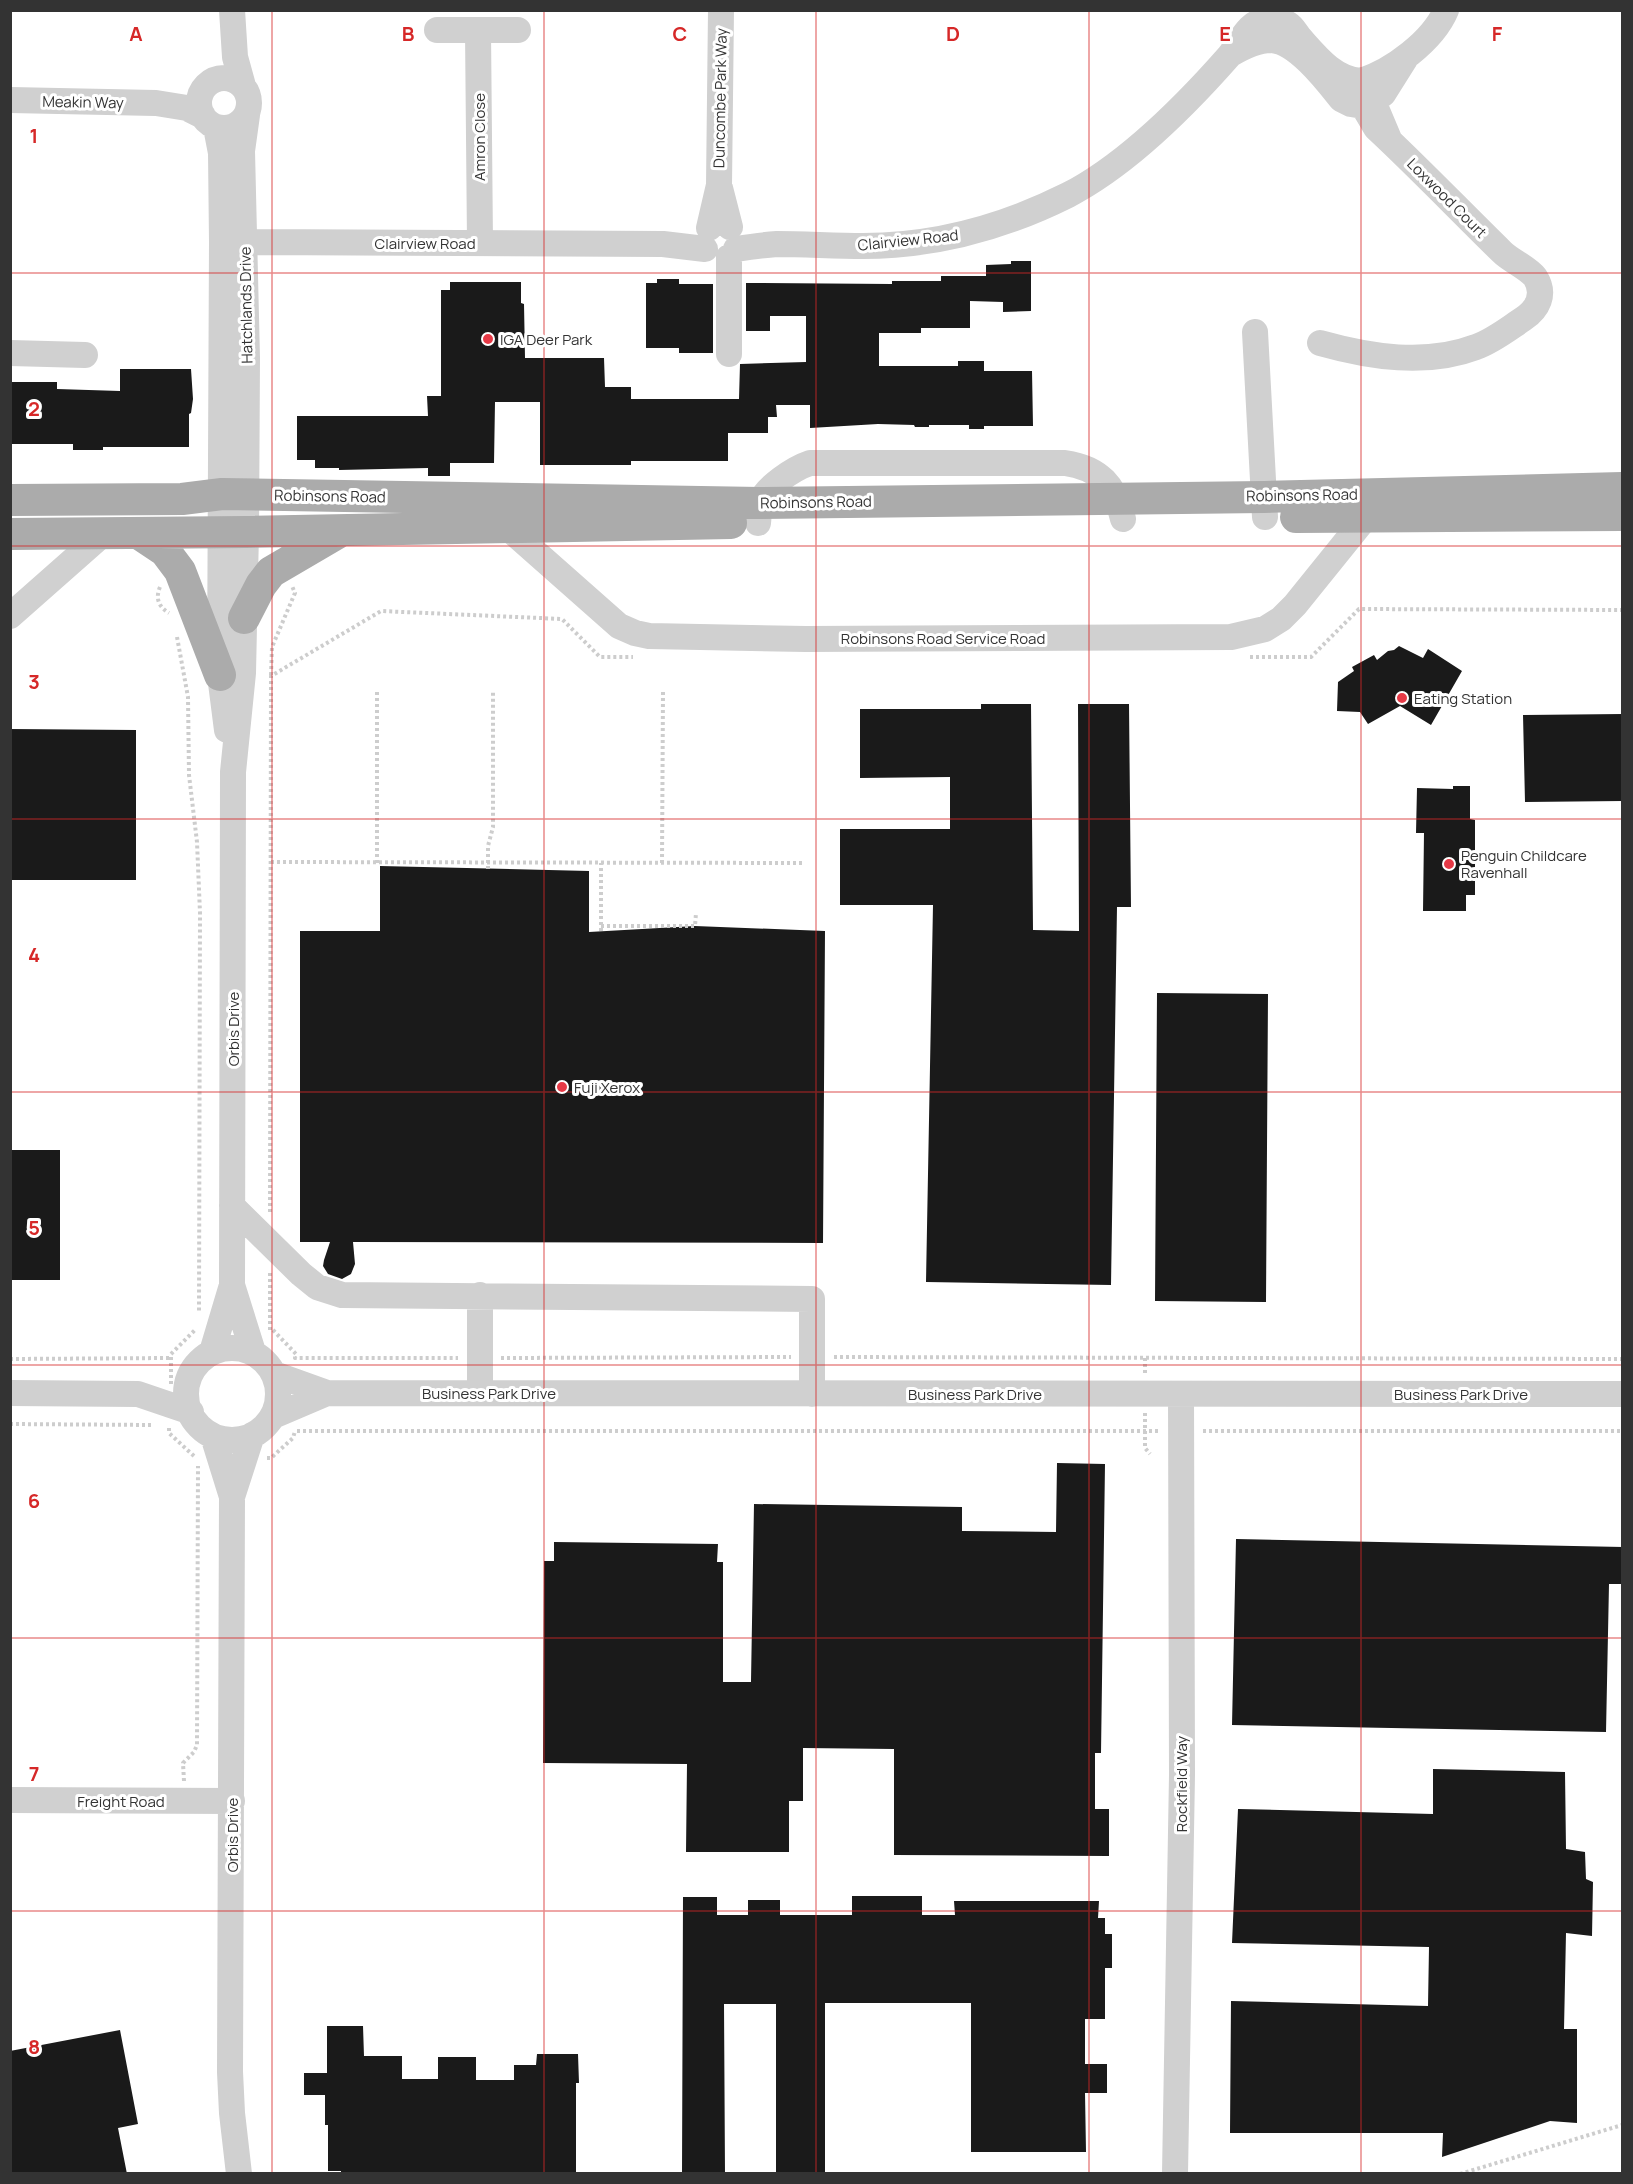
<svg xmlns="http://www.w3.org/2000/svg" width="1633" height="2184" font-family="Manrope,sans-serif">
	<rect width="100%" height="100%" fill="#fff"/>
	<path fill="#1a1a1a" d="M1011,261H1031V311L1003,312V302L970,301V328H921V333H879V366H958V361H984V371H1032L1033,426H984V429H969V425H929V427H915L914,425L878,424L810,428V405H776L777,417H768V433H728V461H631V465H540V402H495L494,463H450V476H428V468L339,470V468H315V460H297V416H428L427,396H441V290H450V282H521V303L524,304L525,358H604L605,387H631V399H739L740,364L806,362V316H770V331H746V283L892,284V281H941V276H986V265L1011,264Z
		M657,279H679V284H713V353H679V348H646V283H657Z
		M120,369H191L193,399L191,413L189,414V447H103V450H73V444H10V382H57V389L120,391Z
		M1399,646L1423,658L1428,649L1462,671L1431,725L1400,706L1368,724L1360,712L1337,711L1338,682L1354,671L1352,667L1374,655L1377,660L1388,651L1394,650Z
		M981,704H1031L1033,930L1079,931L1078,704H1129L1131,907H1117L1111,1285L926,1282L933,905H840V829H950V777L860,778V709H981Z
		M1623,714V801L1525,802L1523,715Z
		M10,729L136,730V880H10Z
		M1453,786H1470V819L1475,820V895H1466V911H1423L1424,833H1416L1417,788L1453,789Z
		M380,866L589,871V932L695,926L825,931L823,1243L353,1242L355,1264L351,1274L342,1279L328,1274L323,1266L324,1260L330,1242H300V931H380Z
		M1157,993L1268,994L1266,1302L1155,1301Z
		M10,1150H60V1280H10Z
		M1057,1463L1105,1464L1101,1753H1095V1809H1109V1856L894,1855V1749L803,1748V1801H789V1852H686L687,1764L543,1763L544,1561H554V1542L718,1544L717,1562H723V1682H751L754,1504L962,1507V1531L1056,1532Z
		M1236,1539L1623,1547V1584H1609L1606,1732L1232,1725Z
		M1433,1769L1565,1772L1566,1849L1585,1852L1586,1879L1593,1882L1592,1936L1566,1933L1564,2029H1577V2123L1550,2121L1442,2157L1443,2133H1230L1231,2001L1428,2006L1429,1947L1232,1943L1238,1809L1433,1814Z
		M852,1896H922V1915H955L954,1901H1099L1098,1918H1105V1934H1112V1968H1105V2019H1085V2064H1107V2093H1085L1086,2152H971V2003H825V2174H776V2004H724L725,2174H682L683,1897H717V1915H748V1900H780V1915H852Z
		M327,2026H363L364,2056H402V2079H438V2057H476V2080H514V2065H536L537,2054H578L579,2083H576V2174H341V2171H328V2125H325V2095H304V2073H327Z
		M120,2030L138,2124L118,2128L127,2174H10V2051Z"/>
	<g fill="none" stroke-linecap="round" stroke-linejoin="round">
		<path stroke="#cdcdcd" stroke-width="4" stroke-dasharray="3 3" stroke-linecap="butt" d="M160,587C155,599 159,607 169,613
			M177,637L188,697L189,775L197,842L200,913L199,1312
			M1250,657H1311L1359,609L1622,610
			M271,675L272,647L295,593L292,586
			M377,692V863
			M271,862L805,863
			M662,863L663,692
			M488,869V846L493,827V692
			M601,926H695L696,913
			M601,931V863
			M270,1212L271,676L381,611L562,619L600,657H633
			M270,1273V1330H273L296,1354L295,1358H458
			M834,1357L1622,1359
			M501,1358L791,1357
			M1145,1358V1373
			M10,1359L170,1358
			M171,1384V1354L195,1330
			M1145,1413V1448L1150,1454
			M10,1424L154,1425
			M169,1428V1433L195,1457
			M297,1431H1160
			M1203,1431H1622
			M267,1458H271L293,1438L295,1431
			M184,1781L183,1763L194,1752L197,1745L198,1466
			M1460,2174L1622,2125"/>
		<path stroke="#d0d0d0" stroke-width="26" d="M232,10L235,57L243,86
			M437,30H518
			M478,31L480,243
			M1231,54C1243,47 1257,40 1271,40C1296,41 1326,80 1341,99L1351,104L1363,106L1376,128C1419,168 1460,211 1502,252C1511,261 1527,267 1535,277C1546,294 1538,309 1523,319C1508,329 1493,341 1476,347C1426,366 1370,357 1320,343
			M1405,59L1383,94L1363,106L1361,81C1392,71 1433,41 1446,10
			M199 103a25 25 0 1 1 50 0a25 25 0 1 1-50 0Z
			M10,100L156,103L187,108L203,116
			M247,115L242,151L247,358L246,532L243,673L233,772L232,1285L253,1352
			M216,127L221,153L222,242L220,675L227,730
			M720,188L730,227
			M709,228L719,185L721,10
			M228,242L663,244L705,249
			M736,249C749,247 763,245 777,244C805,244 834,246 863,246C935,246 1004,227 1068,195C1128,164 1185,106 1229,56C1241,42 1247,22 1267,19C1272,18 1284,20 1288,24C1293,27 1296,33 1300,38C1317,57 1334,79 1361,81L1373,101L1389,139
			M729,257V354
			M1255,332L1265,517
			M10,353L85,355
			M758,523C759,516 758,509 760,503C765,487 795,468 810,463H1065C1100,468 1115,486 1123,519
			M507,527L619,626L635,633L649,636L806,639L1231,637L1265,629L1281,619L1295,605L1366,517
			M10,616L104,533
			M232,1206L301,1274L317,1287L342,1295L812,1299V1394
			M480,1295V1393
			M186 1394a46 46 0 1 1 92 0a46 46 0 1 1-92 0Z
			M212,1352L232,1285
			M274,1374L327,1393L1622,1394
			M10,1393L138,1394L191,1412
			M273,1416L327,1393
			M213,1436L232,1497L230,2072L232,2113L239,2174
			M232,1497L252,1435
			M10,1800L232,1801
			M1175,2174L1182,1775L1181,1394"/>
		<path stroke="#ababab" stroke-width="32" d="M10,500L182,499L222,494L760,503L1264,497L1622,488
			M1296,517L1622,515
			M138,533L165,551L180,571L220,675
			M10,534L246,532L731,523
			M244,618L261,585L271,572L341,531"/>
	</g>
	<path fill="none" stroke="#d62828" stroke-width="1.5" stroke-opacity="0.55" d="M272,10V2174M544,10V2174M816,10V2174M1089,10V2174M1361,10V2174M10,273H1622M10,546H1622M10,819H1622M10,1092H1622M10,1365H1622M10,1638H1622M10,1911H1622"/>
	<g fill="#e63946" stroke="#fff" stroke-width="2">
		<circle cx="488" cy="339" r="6"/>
		<circle cx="1402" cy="698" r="6"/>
		<circle cx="1449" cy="864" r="6"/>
		<circle cx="562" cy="1087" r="6"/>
	</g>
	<g text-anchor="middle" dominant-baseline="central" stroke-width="6" stroke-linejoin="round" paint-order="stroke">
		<g font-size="15" fill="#333" stroke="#fff">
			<text transform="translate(720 98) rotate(-89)">Duncombe Park Way</text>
			<text transform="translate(83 102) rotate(1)">Meakin Way</text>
			<text transform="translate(479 137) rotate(-90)">Amron Close</text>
			<text transform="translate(1447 198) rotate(45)">Loxwood Court</text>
			<text transform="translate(908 240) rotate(-6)">Clairview Road</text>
			<text x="425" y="243">Clairview Road</text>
			<text transform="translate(246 305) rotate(-91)">Hatchlands Drive</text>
			<text transform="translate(1302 495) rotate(-1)">Robinsons Road</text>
			<text transform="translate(330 496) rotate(1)">Robinsons Road</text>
			<text transform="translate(816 502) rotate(-1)">Robinsons Road</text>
			<text x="943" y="638">Robinsons Road Service Road</text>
			<text transform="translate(233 1029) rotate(-90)">Orbis Drive</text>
			<text x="489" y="1393">Business Park Drive</text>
			<text x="975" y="1394">Business Park Drive</text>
			<text x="1461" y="1394">Business Park Drive</text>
			<text transform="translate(1181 1784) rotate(-90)">Rockfield Way</text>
			<text x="121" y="1801">Freight Road</text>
			<text transform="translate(232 1835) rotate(-90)">Orbis Drive</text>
		</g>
		<g font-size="15" fill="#333" stroke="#fff" text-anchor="start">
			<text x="500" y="339">IGA Deer Park</text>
			<text x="1414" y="698">Eating Station</text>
			<text x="1461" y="855">Penguin Childcare<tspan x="1461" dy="17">Ravenhall</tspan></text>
			<text x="574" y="1087">Fuji Xerox</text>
		</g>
	</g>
	<g font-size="20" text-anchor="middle" font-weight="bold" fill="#d62828" stroke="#fff" stroke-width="6" stroke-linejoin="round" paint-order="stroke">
		<text x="136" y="41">A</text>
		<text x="408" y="41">B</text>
		<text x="680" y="41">C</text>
		<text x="953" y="41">D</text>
		<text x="1225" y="41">E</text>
		<text x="1497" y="41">F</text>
		<text x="34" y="143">1</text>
		<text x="34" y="416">2</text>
		<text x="34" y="689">3</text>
		<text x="34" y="962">4</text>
		<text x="34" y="1235">5</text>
		<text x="34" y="1508">6</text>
		<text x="34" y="1781">7</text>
		<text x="34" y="2054">8</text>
	</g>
	<rect width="1633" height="2184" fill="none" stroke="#333333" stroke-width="24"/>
</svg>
